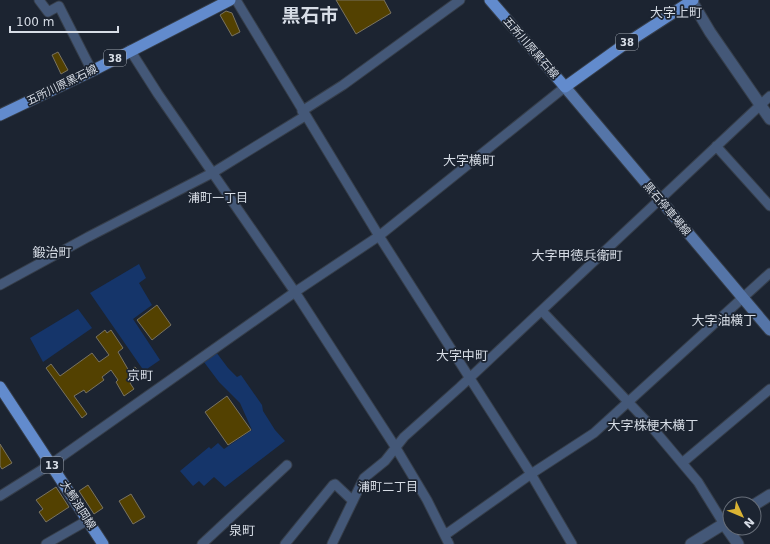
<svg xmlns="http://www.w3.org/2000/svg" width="770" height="544" font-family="'DejaVu Sans','Noto Sans JP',sans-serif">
	<rect width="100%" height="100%" fill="#1c2431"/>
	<path fill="#15356a" d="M139,264L146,278L139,283L152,305L133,319L160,360L144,371L90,293Z
		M78,309L92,328L43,362L30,338Z
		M216,352L228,368L237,377L241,375L262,405L263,411L275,430L285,441L225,487L214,477L204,486L199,481L193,486L180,471L209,447L211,449L218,443L224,449L252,430L240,403L219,382L204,362Z"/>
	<path fill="#534101" stroke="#797361" d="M336,0H384L391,13L356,34Z
		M226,11L232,13L240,32L232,36L220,15Z
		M58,52L68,70L61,74L52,55Z
		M157,305L171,325L152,340L137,320Z
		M105,330L107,333L111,330L123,348L118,352L129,371L135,367L141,375L130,383L134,389L124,396L116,382L118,380L111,370L102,377L104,380L86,393L84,390L74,396L87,414L82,418L46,368L51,364L60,376L92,353L99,362L109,355L96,337Z
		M227,396L251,430L228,445L205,412Z
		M0,444L12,463L2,469L0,466Z
		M88,485L103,508L94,514L79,491Z
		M56,487L69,507L46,522L39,512L43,509L36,500Z
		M131,494L145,517L133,524L119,501Z"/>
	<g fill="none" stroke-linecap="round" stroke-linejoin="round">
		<defs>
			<path id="minor" d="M39,0L48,12L59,6L92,71
				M236,0L379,236L531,474L572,544
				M130,50L158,94L295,292L396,448L427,500L449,544
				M302,111L343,85L460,0
				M716,146L770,206
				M0,285L88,237L214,172L305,116
				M542,311L650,425L698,482L724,524
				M682,463L770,389
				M0,496L51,464L295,292L379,236L565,87
				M445,535L531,474L594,433L770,273
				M46,544L88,520
				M202,544L287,465
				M285,544L333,485L335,484L353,501
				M332,544L364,478L385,461L404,437L460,387L770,96"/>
			<path id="tertiary" d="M691,0L710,32L770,119
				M754,505L770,495
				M724,524L738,544
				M691,544L730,520"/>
			<path id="secondary" d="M565,87L770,330"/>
			<path id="primary" d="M490,0L565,87L622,46L693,0
				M0,115L92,71L230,0
				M0,387L103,544"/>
		</defs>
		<use href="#minor" stroke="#363e4a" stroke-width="11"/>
		<use href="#tertiary" stroke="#363e4a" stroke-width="13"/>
		<use href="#secondary" stroke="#363e4a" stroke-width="13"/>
		<use href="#primary" stroke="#363e4a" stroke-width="13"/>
		<use href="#minor" stroke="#445878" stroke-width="9"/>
		<use href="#tertiary" stroke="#445878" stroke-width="11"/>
		<use href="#secondary" stroke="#5575a8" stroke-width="11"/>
		<use href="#primary" stroke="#628bcd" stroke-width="11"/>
	</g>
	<g text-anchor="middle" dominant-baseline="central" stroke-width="3.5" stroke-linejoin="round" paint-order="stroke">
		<g fill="#1c2431" stroke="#9fa6b0" stroke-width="1">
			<rect x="616" y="34" width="22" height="16" rx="3"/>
			<rect x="104" y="50" width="22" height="16" rx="3"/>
			<rect x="41" y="457" width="22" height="16" rx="3"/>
		</g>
		<g font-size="10" font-weight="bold" fill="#d7dde6">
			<text x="627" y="42">38</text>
			<text x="115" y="58">38</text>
			<text x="52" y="465">13</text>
		</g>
		<g font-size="11" fill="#d7dde6" stroke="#1c2431">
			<text transform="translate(531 48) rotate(49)">五所川原黒石線</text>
			<text transform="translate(62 85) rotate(-26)">五所川原黒石線</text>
			<text transform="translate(667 209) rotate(50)">黒石停車場線</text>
			<text transform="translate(78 505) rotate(57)">大鰐浪岡線</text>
		</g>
		<g font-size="12" fill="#d7dde6" stroke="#1c2431">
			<text x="218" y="198">浦町一丁目</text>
			<text x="388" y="487">浦町二丁目</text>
		</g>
		<g font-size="13" fill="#d7dde6" stroke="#1c2431">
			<text x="676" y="12">大字上町</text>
			<text x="469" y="160">大字横町</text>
			<text x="52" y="252">鍛治町</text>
			<text x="577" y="255">大字甲徳兵衛町</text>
			<text x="724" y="320">大字油横丁</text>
			<text x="462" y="355">大字中町</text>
			<text x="140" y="375">京町</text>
			<text x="653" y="425">大字株梗木横丁</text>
			<text x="242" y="530">泉町</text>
		</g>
		<g font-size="19" font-weight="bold" fill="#d7dde6" stroke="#1c2431">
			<text x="310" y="15">黒石市</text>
		</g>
	</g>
	<g transform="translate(742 516) rotate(134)"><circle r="19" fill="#1c2431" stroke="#676e79"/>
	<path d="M0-3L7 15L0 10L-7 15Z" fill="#dab333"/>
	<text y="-6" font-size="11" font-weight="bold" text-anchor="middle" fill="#d7dde6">N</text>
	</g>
	<path d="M10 26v6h108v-6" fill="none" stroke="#d7dde6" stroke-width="2"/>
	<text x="16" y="26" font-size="12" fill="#d7dde6" stroke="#1c2431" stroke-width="3" paint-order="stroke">100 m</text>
</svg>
